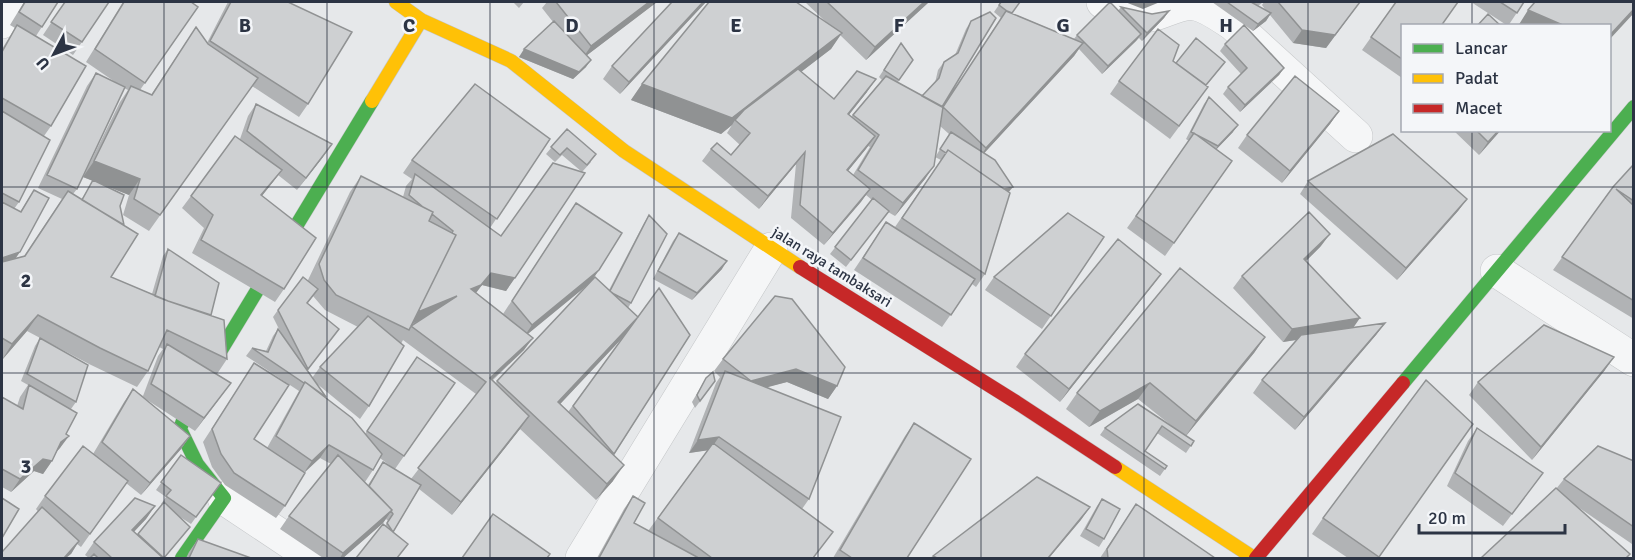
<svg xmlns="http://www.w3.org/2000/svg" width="1635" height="560" font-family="Signika,sans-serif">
	<rect width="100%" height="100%" fill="#e6e8ea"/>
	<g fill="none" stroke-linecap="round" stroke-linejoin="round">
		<defs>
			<path id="street" d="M1103,2C1117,9 1135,19 1151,15C1165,12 1182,1 1196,4C1209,7 1222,17 1233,24L1356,136
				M2,22L15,2
				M1497,271L1634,360
				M224,498L314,558
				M582,558L771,249"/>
			<path id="fast" d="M1403,383L1634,107
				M182,558L224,498L197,464L180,429L190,401L372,101"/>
			<path id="slow" d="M396,2L421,20L511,61L624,151L800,267
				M372,101L421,20
				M1115,467L1254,558"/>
			<path id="jam" d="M800,267L1016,402L1115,467
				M1256,558L1403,383"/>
		</defs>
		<use href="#street" stroke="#c4c6c8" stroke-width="34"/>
		<use href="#fast" stroke="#c4c6c8" stroke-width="15"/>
		<use href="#slow" stroke="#c4c6c8" stroke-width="15"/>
		<use href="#jam" stroke="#c4c6c8" stroke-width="15"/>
		<use href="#street" stroke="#f5f6f7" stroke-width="33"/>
		<use href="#fast" stroke="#4caf50" stroke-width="14"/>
		<use href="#slow" stroke="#ffc107" stroke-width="14"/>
		<use href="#jam" stroke="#c62828" stroke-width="14"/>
	</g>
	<path fill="#b1b3b5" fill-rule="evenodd" d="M24,2H58L36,36L51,126L44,136L19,202L14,209L20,212L34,190L15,258L24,256L62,199L38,188L87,86L96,73L118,84L86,62L123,2H191L198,7L140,90L151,95L196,27L207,43L228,2H288L308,104L299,117L252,86L149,231L123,215L129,195L104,185L120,206L111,277L152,294L163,256L168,249L211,315L227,359L217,374L231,383L195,431L144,398L190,436L181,449L141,495L126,483L81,547L77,544L71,554L36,509L45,496L93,454L124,402L133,389L143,396L158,356L163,349L159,347L148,371L137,387L89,364L27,331L2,360V49L15,28L10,25ZM124,88L128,90L120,102L83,177L93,181L81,200L73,194L77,189Z
		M65,2L82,42L73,55L43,35Z
		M513,2H524L519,8Z
		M547,2H657L587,55L586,67L573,79L519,57L553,22L542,8Z
		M672,2H706L620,94L603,79L612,66Z
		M805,2H929L866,60L840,35L831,49L801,72L834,99L867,92L849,115L851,117L882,80L879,77L901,43L913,60L898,82L922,96L935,83L938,70L944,62L955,55L966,29L971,21L942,107H943L1001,18L994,12L1001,2L1012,13L1074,39L1077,35L1118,11L1121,7L1152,14L1169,11L1164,18L1142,41L1139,38L1136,41L1102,74L1079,49L1074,56L984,153L1009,192L985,274L976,287L972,284L942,327L854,270L886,222L895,227L941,160L935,157L925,179L895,216L888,212L846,267L830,254L872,200L866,195L824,245L791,218L796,164L759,209L702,161L711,149L731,155L740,145L727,133L732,125L721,134L631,100L642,84L826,22ZM940,126L949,134L936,156ZM868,146L870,147L853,175L848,171Z
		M1212,2H1263L1258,6L1266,11L1262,5L1264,2H1360L1326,48L1293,43L1270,15L1266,21L1253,31Z
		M1396,2L1402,26V78L1362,50Z
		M1471,2H1524L1508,26Z
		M1225,44L1284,68L1279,75L1240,112L1223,94L1228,87L1241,74L1220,51Z
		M1173,61L1176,63L1225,62L1206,86L1199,100L1170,139L1110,94L1119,81Z
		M1209,97L1233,132L1216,149L1232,161L1165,256L1127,228L1189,141L1186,139L1204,104Z
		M256,104L323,157L297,190L278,175L262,196L284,289L275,302L192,253L204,228L182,208L191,196L240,139L248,116Z
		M1339,111L1330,124L1282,183L1238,148L1247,135Z
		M567,129L591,162L582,172L506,291L482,285L476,293L503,314L576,203L599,270L593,279L609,290L644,223L649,215L631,303L628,308L638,317L690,335L614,455L613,481L596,500L520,429L452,515L419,489L393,532L385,526L388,521L386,519L383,523L343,558H323L280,529L289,516L331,464L320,458L304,472L285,506L276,518L225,485L212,467L203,442L254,363V439L267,448L299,391L246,356L252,348L266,351L273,336L278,329L282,335L273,317L278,310L308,281V280L350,192L361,176L403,197L406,186L412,179L403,173L412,160L550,139L490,228L501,236L582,172L562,155L555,162L546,154ZM586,286L497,381L496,383L493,380L524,350L528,333ZM313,296L325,310L358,327L320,367L312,378L307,371L339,329L307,304ZM624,336L568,412L560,404ZM403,340L476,394L411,479L395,469L455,383L417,357L365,434L325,398L316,383L360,419L369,406ZM380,458L393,468L383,462L368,485L365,482L373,470Z
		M1453,130H1501L1479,155Z
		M1634,164V319L1553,270L1613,187Z
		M1308,181L1467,199L1458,211L1397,280L1300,194Z
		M679,233L722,269L692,300L653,279L673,241Z
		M1104,237L1042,329L985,290L994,277Z
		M1321,246L1306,261L1354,327L1385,323L1376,335L1295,430L1253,393L1262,380L1297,340L1283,342L1233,288L1242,276Z
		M1161,274L1152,286L1060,402L1016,367L1025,354Z
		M1265,337L1254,353L1186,436L1194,441L1186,453L1157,433L1145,451L1167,466L1160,476L1100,435L1105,428L1138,404L1173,427L1138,399L1089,427L1066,409L1077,393Z
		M40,338L76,402L71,409L66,434L60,448L57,451L52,461L43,474L34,471L11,492L2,487V397L17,406L20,397L28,385L21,381L35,346Z
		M723,359L837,386L828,399L787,382L766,387L809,499L802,509L814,558H597L624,509L633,496L634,523L648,531L708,450L689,453L716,383L720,377L714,371Z
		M1605,370L1532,460L1469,395L1478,382Z
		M706,378L710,388L695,408L692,402Z
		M914,423L907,558H833L905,436Z
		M1473,424L1378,558H1348L1312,534L1323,518Z
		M1477,428L1543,473L1503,526L1447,486L1468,441Z
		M181,455L221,483L191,524L177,515L190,527L164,558H89L85,555L94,542L155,506L146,519L134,532L137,535L162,504H161L166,497L156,490Z
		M1634,461V542L1632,544L1575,505L1556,489L1564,479Z
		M1102,499L1104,539L1099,547L1080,536L1097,506Z
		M1136,504L1215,558H1100Z
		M198,539L251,558H186L189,552Z"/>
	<path fill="#909293" d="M649,2H657L582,59L591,46Z
		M703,2H706L620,94L629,82Z
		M924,2H929L866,60L875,47Z
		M1125,2H1160L1143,9Z
		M1360,2L1326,48L1293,43L1302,30Z
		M1634,9V13L1610,39V35Z
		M1528,10L1565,26H1518Z
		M1169,11L1164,18L1142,41L1147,33Z
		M1271,13L1266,21L1253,31L1258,24Z
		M842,33L831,49L737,121L735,120L732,125L721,134L631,100L642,84Z
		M1141,34L1136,41L1102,74L1108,66Z
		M1083,43L1074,56L977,161L986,148Z
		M524,49L591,60L586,67L573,79L519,57Z
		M1284,68L1279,75L1240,112L1245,105Z
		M876,79L867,92L839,127L848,114Z
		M1339,111L1330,124L1282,183L1290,171Z
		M1238,125L1233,132L1213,153L1218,146Z
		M1499,130H1501L1479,155L1488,142Z
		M875,136L866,149L838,183L847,170Z
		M332,144L323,157L297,190L306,178Z
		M805,152L796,164L759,209L768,196Z
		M94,161L140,179L129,195L83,177Z
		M934,166L925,179L895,216L903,203Z
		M282,170L273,182L252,208L261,195Z
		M1013,187L1007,194L1003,189Z
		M870,189L861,202L824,245L833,233Z
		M1467,199L1458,211L1397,280L1406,268Z
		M1330,234L1321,246L1295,272L1304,259Z
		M20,252L11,265L2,268V258Z
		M727,261L722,269L692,300L697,293Z
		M599,270L590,283L523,338L532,325Z
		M491,273L515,278L506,291L482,285L472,298L471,289Z
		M1161,274L1152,286L1060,402L1069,389Z
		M457,296L448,309L409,325L418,312Z
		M38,315L27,331L2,360L12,344Z
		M638,317L627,333L547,418L558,402Z
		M1360,318L1351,331L1283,342L1292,329Z
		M1385,323L1376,335L1295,430L1304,417Z
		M1265,337L1254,353L1185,437L1196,421Z
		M533,338L524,350L481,390L490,378Z
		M1614,357L1605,370L1532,460L1541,447Z
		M796,369L837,386L828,399L787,382L742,394L751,381Z
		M231,383L195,431L204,418Z
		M1150,383L1138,399L1089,427L1100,411Z
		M529,416L520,429L452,515L461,502Z
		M69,436L60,448L53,455L61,442Z
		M190,436L181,449L141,495L150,483Z
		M719,437L710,450L689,453L698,440Z
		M329,445L320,458L303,474L312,461Z
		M43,459L52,461L43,474L34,471L11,492L20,479Z
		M624,465L613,481L596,500L607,484Z
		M155,506L146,519L123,543L132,530Z
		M1090,507L1081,520L1049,558H1048Z
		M392,510L383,523L343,558H340L343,553Z
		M79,541L71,554L66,558H64Z"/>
	<path fill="#ced0d2" stroke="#909293" stroke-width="1.5" d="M25,2H58L42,27L19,12Z
		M65,2H109L82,42L51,22Z
		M124,2H191L198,7L145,83L95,49Z
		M231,2H288L352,32L308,104L210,41Z
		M556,2H649L591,46Z
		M672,2H703L629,82L612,66Z
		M709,2H796L842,33L732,118L642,84Z
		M827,2H924L875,47Z
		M1001,2H1020L1012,13L1007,11L999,5Z
		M1110,2L1141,34L1108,66L1077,35Z
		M1227,2H1251L1271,13L1258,24Z
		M1278,2H1360L1335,35L1302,30Z
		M1396,2H1458L1441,26H1402V59L1371,37Z
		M1500,2H1524L1517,13Z
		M1535,2H1634V9L1610,35V26H1565L1528,10Z
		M1121,7L1152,14L1169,11L1147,33Z
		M1006,11L1083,43L986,148L943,107Z
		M990,12L996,18L942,107L922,96L939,78L944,62L958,53L971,21Z
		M1488,14L1501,26H1477Z
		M554,21L591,60L579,72L524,49Z
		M17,25L86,66L51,126L2,98V52Z
		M1244,25L1284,68L1245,105L1228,87L1247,68L1225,44Z
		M196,27L208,44L258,78L160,215L134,199L140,179L94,161L131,86L152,95Z
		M1158,29L1179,45L1173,61L1208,87L1179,126L1119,81Z
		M1196,38L1225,62L1206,85L1176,63Z
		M901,43L913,60L899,80L884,70Z
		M798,69L834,99L857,71L876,79L848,114L875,136L847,170L870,189L833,233L800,205L805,152L768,196L711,149L717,143L731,155L750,133L735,120L744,110Z
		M96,73L125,87L77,189L47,175Z
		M886,76L943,107L934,166L903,203L858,170L879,135L853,115Z
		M1295,76L1339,111L1290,171L1247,135Z
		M475,84L550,139L497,219L412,160Z
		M1209,97L1238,125L1218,146L1191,132Z
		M256,104L332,144L306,178L247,131Z
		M2,111L50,140L19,202L2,193Z
		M567,129L596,154L587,165L567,148L560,155L551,147Z
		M1476,130H1499L1488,142Z
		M951,132L995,160L1013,187L1004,189L948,150L946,153L940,149Z
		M1194,133L1232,161L1174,243L1136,216Z
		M1393,134L1467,199L1406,268L1308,181Z
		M235,136L282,170L261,195L316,238L284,289L201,240L213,215L191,196Z
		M948,150L1010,193L985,274L902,218Z
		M553,163L585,173L515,278L491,273L481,285L471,289L533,338L490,378L529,416L461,502L418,468L486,382L411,326L457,296L418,312L456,235L452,233L453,231L432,214L433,212L423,207L409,195L415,174L501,236Z
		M1634,164V201L1616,189L1634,206V301L1562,257L1613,187Z
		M361,176L433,212L429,221L456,235L409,330L336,295L324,280L319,264Z
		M93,180L124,195L120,206L124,225L82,200Z
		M34,190L49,198L20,252L2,258V202L21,212Z
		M68,191L138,234L111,277L168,301L224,320L227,359L167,330L148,371L100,348L38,315L12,344L2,338V262L25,256Z
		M873,198L889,211L851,260L835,247Z
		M576,203L622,233L599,270L532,325L512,301Z
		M1309,212L1330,234L1304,259L1360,318L1292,329L1242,276Z
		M1068,213L1104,237L1051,316L994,277Z
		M649,215L667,234L631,303L614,294L610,291Z
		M886,222L975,279L951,315L863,258Z
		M679,233L727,261L697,293L658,271Z
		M1118,239L1161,274L1069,389L1025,354Z
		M168,249L219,283L211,315L168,301L155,296Z
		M1180,268L1265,337L1196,421L1150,383L1100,411L1077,393Z
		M303,277L318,289L307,303L339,329L308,369L278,310Z
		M595,277L638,317L558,402L624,465L607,484L497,381Z
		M659,288L690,335L614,454L573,406Z
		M775,296L792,299L845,367L837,386L796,369L751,381L723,359Z
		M368,316L404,346L369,406L320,367Z
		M1385,323L1304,417L1262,380L1301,335Z
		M1544,325L1614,357L1541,447L1478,382Z
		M278,329L326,397L305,382L304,383L252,348L268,352Z
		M40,338L88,365L76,402L27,374Z
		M167,344L231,383L204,418L151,384Z
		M417,357L455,383L404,456L367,431Z
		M254,363L289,385L254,439L305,473L285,506L234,473L221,454L212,429Z
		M725,371L841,417L809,499L719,437L698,440Z
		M713,372L715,381L700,401L697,395L706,378Z
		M1426,380L1473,424L1379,557L1323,518Z
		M305,382L352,418L382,454L373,470L329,445L312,461L276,436Z
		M29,385L77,413L66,434L69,436L61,442L52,461L43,459L20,479L2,469V397L23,409Z
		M133,389L190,436L150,483L102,442Z
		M1138,404L1194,441L1191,446L1162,426L1145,451L1167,466L1165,469L1105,428Z
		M914,423L971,459L907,558H852L840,550Z
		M1477,428L1543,473L1512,514L1455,473Z
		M713,443L833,532L813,558H712L658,518Z
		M83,446L128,481L90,534L45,496Z
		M1598,446L1634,461V527L1564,479Z
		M181,455L221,483L196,517L166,496L171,490L161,482Z
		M338,455L392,510L343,553L289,516Z
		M383,462L421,485L393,532L408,544L397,558H356L383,524L393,532L387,523L393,514L391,511L392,510L369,486Z
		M1037,477L1090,507L1048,558H937L933,556Z
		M1556,488L1630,554L1626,558H1481Z
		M633,496L645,503L634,523L697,557L696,558H599Z
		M2,498L19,509L2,538Z
		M135,498L155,506L132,530L163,558H112L94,542Z
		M1102,499L1120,509L1104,539L1086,529Z
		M164,502L190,527L164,558L138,534Z
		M1136,504L1215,558H1108L1107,549Z
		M42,507L79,541L64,558H2V552Z
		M493,514L550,554L547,558H462Z
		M198,539L251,558H189Z
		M94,554L98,558H90Z"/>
	<path fill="none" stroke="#2c3444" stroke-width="1.5" stroke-opacity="0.55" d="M164,2V558M327,2V558M490,2V558M654,2V558M818,2V558M981,2V558M1144,2V558M1308,2V558M1472,2V26M1472,130V558M2,187H1634M2,373H1634"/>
	<g text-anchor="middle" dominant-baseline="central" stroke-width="5" stroke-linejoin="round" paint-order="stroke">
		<g font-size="15" fill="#2c3444" stroke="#f4f6f9">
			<text transform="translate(832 267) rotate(32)">jalan raya tambaksari</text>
		</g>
	</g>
	<g font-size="20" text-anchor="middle" font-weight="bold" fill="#2c3444" stroke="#f4f6f9" stroke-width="5" stroke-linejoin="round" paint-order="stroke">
		<text x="245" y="32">B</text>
		<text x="409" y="32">C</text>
		<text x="572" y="32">D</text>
		<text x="736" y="32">E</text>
		<text x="899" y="32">F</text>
		<text x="1063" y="32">G</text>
		<text x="1226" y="32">H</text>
		<text x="26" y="287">2</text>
		<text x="26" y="473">3</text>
	</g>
	<rect width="1635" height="560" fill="none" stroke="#2c3444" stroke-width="6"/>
	<rect x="1401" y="24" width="210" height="108" fill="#f4f6f9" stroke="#a4a8b1" stroke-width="1.5"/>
	<rect x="1413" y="44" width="30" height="9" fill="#4caf50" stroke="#a4a8b1" stroke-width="1.5"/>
	<text x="1455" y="54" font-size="18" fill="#2c3444">Lancar</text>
	<rect x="1413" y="74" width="30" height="9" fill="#ffc107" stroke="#a4a8b1" stroke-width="1.5"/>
	<text x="1455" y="84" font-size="18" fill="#2c3444">Padat</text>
	<rect x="1413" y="104" width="30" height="9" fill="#c62828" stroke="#a4a8b1" stroke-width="1.5"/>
	<text x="1455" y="114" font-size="18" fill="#2c3444">Macet</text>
	<g transform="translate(54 54) rotate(229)" stroke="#f4f6f9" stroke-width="4.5" paint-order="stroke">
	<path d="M0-4.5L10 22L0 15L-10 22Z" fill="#2c3444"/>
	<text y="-9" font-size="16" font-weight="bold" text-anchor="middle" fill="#2c3444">U</text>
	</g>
	<path d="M1419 524v9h146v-9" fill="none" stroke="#2c3444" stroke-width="3"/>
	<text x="1428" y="524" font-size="18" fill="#2c3444" stroke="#f4f6f9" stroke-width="4.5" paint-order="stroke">20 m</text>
</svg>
